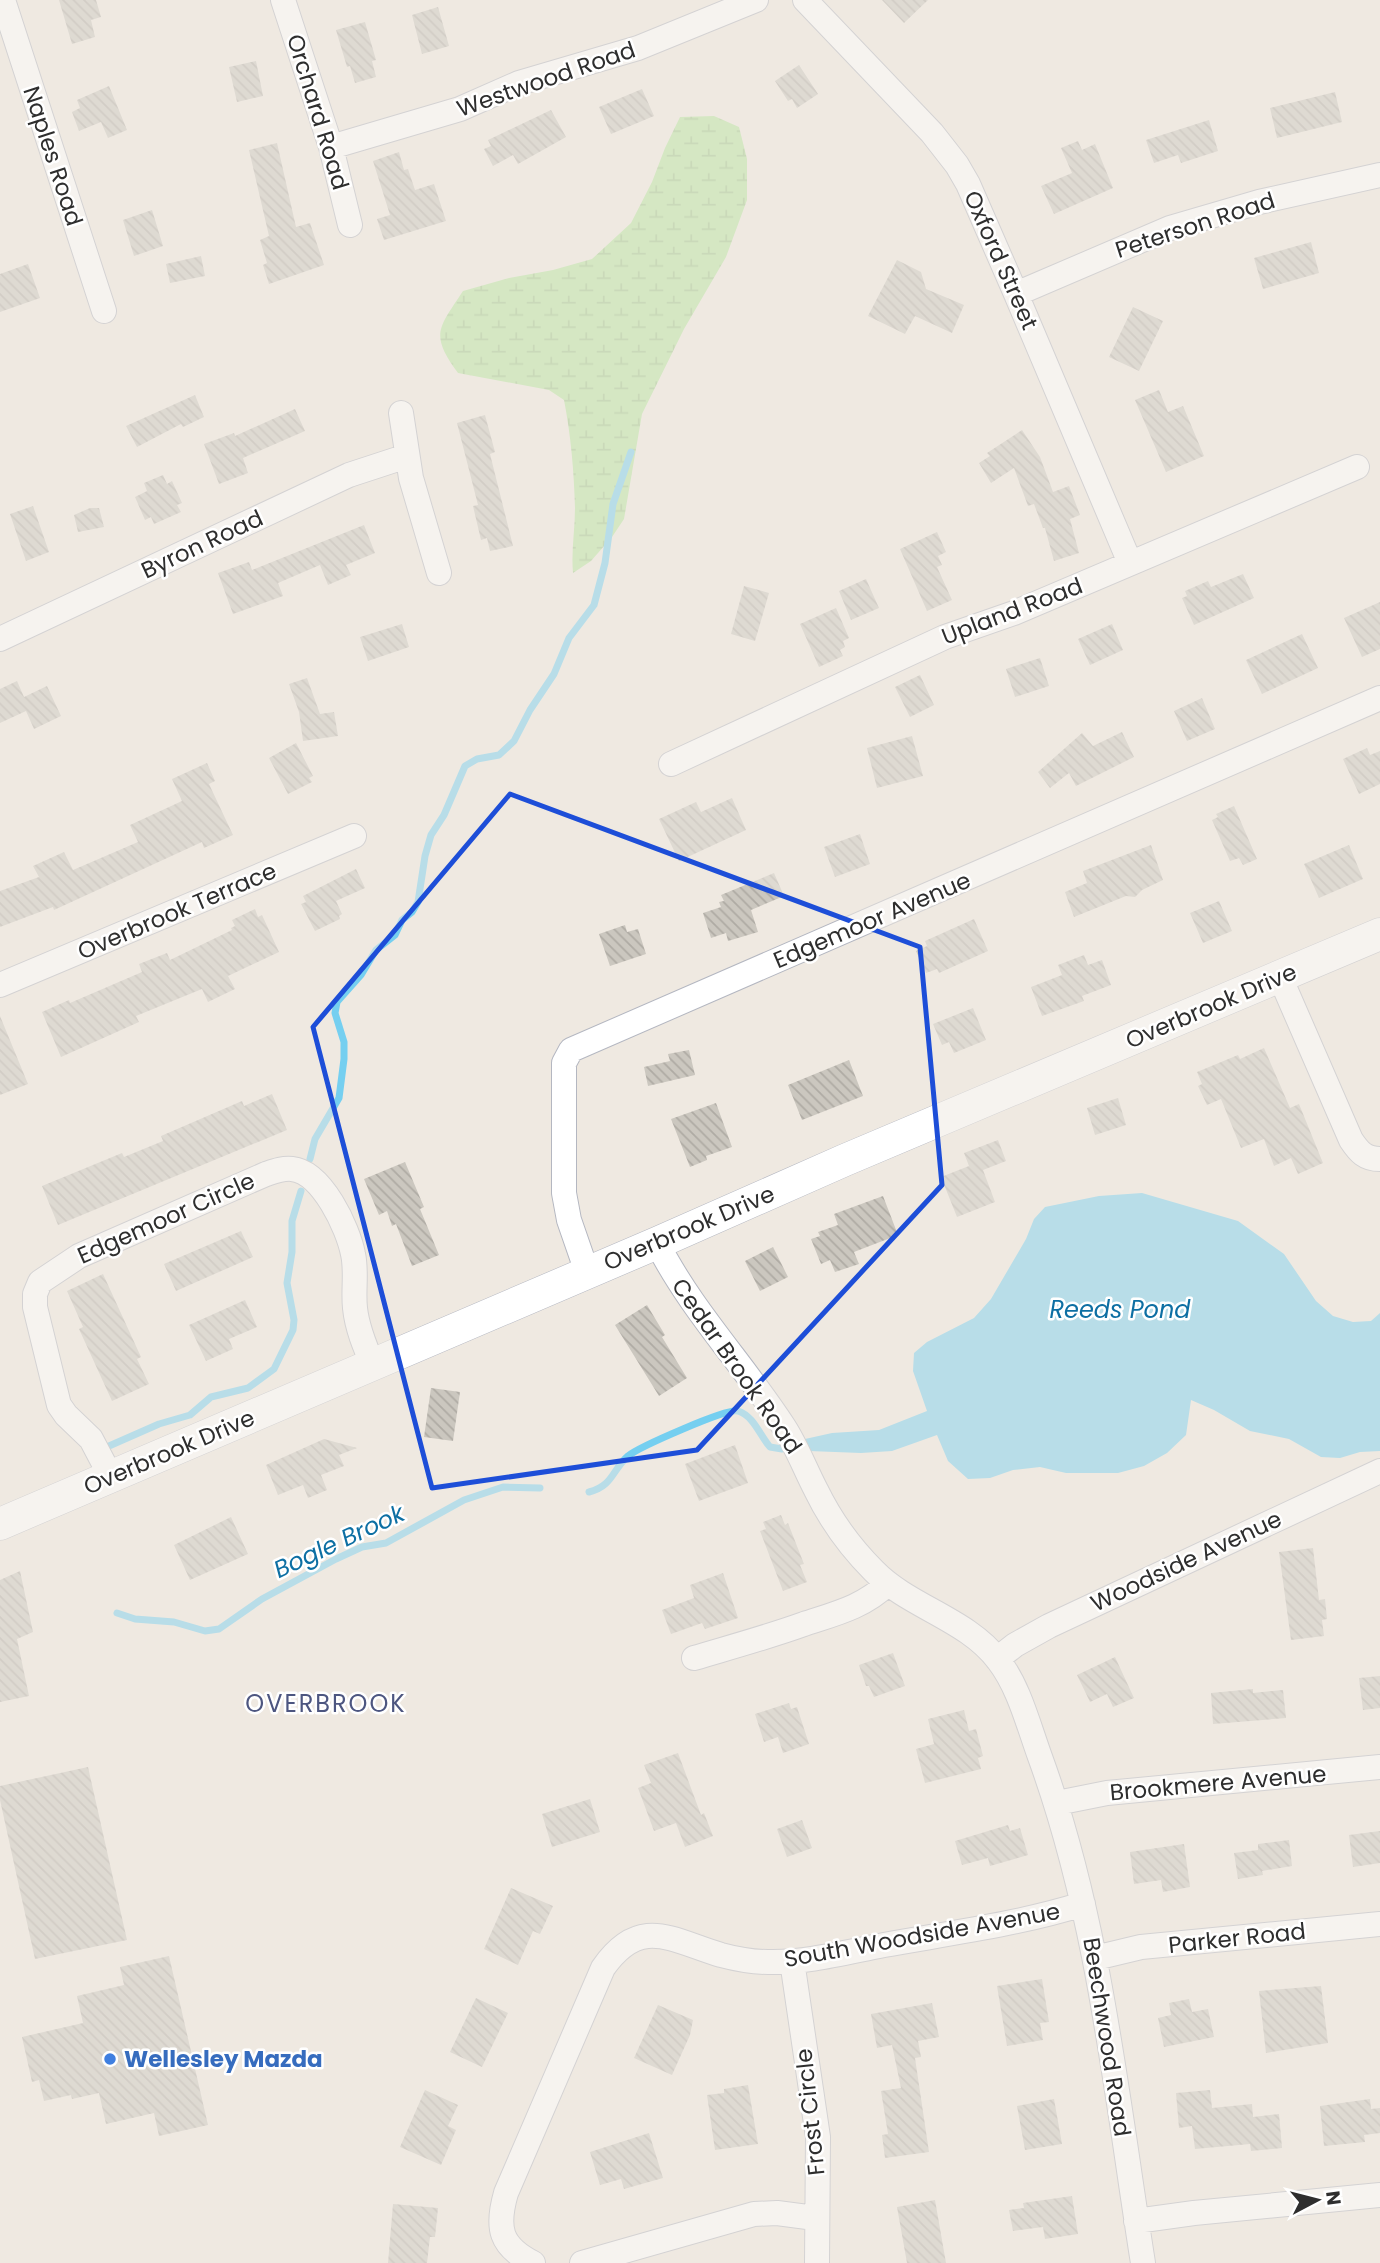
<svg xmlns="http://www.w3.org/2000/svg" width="1380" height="2263" font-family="Poppins,sans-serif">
	<defs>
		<pattern id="wetland-marsh" width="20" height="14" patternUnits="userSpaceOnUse" patternTransform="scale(1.75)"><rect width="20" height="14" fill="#b6e59e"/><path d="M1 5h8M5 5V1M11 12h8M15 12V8" fill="none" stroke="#9dc588"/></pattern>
		<pattern id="building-back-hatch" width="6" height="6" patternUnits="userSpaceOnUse" patternTransform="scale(1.75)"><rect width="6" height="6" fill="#cbc7bf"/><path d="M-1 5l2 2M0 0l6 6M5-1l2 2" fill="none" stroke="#afaba4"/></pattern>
	</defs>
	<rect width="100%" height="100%" fill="#efe9e1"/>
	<path fill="url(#wetland-marsh)" d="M714,116L739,127L747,159V200L726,257L684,329L642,414L624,519L612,537L591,561L573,573C571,551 575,530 575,508C574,472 571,436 564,400L549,390L458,373C429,334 439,328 463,291L509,278L553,270L592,259L631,223L652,182L665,148L680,117Z"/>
	<path fill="#75cff0" d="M1142,1193L1238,1221L1284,1254L1316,1301L1333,1316L1353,1322L1371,1321L1380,1313V1451L1360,1452L1340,1458L1321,1457L1289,1439L1250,1431L1214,1410L1191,1400L1186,1435L1167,1453L1144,1466L1118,1473H1066L1040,1467L1013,1470L990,1478L968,1479L948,1461L937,1435L892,1451L861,1453L809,1451L805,1439L832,1433L879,1430L927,1411L913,1371L914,1353L927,1342L974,1318L991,1299L1026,1239L1034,1219L1045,1207L1099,1196Z"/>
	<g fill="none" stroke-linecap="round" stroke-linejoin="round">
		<path stroke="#75cff0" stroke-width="7" d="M310,1159L315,1139L339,1098L344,1059V1042L335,1013L337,1002L361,975L376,950L395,935L402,920L412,912L418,902L425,856L431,835L444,815L465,766L477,759L499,755L514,741L530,710L554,674L569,638L594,605L605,563L613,504L631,452
			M109,1446L159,1424L190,1415L211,1397L248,1388L274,1369L293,1330L294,1320L287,1283L292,1252V1221L301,1191
			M589,1492C613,1486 612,1470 628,1456C639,1447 727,1408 738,1411C754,1416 760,1436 770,1447L782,1449
			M117,1613L135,1619L174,1622L205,1631L219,1629L262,1599L336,1559L362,1547L386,1543L464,1500L503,1487L540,1488"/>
	</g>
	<path fill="url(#building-back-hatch)" d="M59,0H96L101,17L91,20L95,37L72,44Z
		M882,0H928L904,23Z
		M438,7L449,46L422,54L412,15Z
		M365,22L376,60L372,61L376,77L355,83L350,66L347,67L336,30Z
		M256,61L263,96L237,102L229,67Z
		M799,65L818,94L797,108L792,99L788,101L775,81Z
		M109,86L127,130L108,138L101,122L79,131L72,112L80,108L77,100Z
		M642,89L654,116L611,134L599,107Z
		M1335,92L1342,122L1277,138L1270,108Z
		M551,110L566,137L518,164L513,155L493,166L484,149L491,146L488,140Z
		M1209,120L1218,151L1181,163L1178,155L1154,163L1146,140Z
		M1078,141L1082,150L1095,144L1113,188L1054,214L1041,186L1072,173L1061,148Z
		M277,143L296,227L310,223L324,265L269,284L263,265L267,263L260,240L269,236L249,150Z
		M399,152L404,170L408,169L415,190L434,184L446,221L384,240L377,219L390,215L373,161Z
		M152,210L163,246L134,256L123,220Z
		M1311,242L1319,273L1263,289L1254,258Z
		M201,256L205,276L170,283L166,264Z
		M897,260L921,272L926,289L964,305L952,333L915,316L905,334L868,316Z
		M28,264L40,298L0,312V274Z
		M1133,307L1163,321L1139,371L1109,357Z
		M1159,390L1168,412L1183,406L1204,456L1166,472L1135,400Z
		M195,395L204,417L183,427L181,424L137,447L126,426Z
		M295,409L305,431L243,458L248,473L219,484L204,444L234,433L235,436Z
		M485,415L495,452L490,454L513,546L490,551L487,538L481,540L473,506L478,505L457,423Z
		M1022,430L1040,457L1053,492L1069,486L1080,515L1070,519L1079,553L1054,561L1045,528H1043L1034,504L1028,506L1014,468L991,483L979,463L990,456L987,453Z
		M163,475L167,484L172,481L182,503L177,505L181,512L154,524L151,517L145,520L135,497L147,491L144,483Z
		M33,506L49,552L26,561L10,514Z
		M90,508H99L104,527L78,532L74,515Z
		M364,525L375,553L346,565L351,575L328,585L320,565L278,583L283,596L233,614L218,573L249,562L252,570Z
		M937,532L946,552L938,556L942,565L937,567L952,600L927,611L900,549Z
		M1243,574L1254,598L1194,625L1182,598L1187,596L1185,591L1208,581L1211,587Z
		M866,579L879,608L851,620L839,591Z
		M744,586L769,593L755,641L731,634Z
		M1380,602V649L1362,657L1344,618Z
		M836,608L849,638L843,641L845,647L840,650L843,656L819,667L800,624Z
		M402,624L409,647L368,661L360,637Z
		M1112,624L1123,650L1090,665L1078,639Z
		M1302,634L1318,668L1262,694L1246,660Z
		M1040,658L1049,686L1015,697L1006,669Z
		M920,675L934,705L910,717L895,687Z
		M307,678L320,714L334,712L338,736L303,741L299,712L289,684Z
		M17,681L24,697L47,686L61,716L34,729L26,711L0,723V689Z
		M1202,698L1215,729L1187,741L1174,711Z
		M1122,732L1134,757L1076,786L1069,773L1050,788L1038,772L1082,733L1093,746Z
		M912,736L923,776L877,788L867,748Z
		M296,743L313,776L309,778L312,782L288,794L269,758Z
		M1367,748L1370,755L1380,751V784L1359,794L1343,759Z
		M207,763L215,781L209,784L233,835L204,848L202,842L54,910L53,907L0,927V891L39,877L33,866L64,852L73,870L138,842L130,825L182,801L172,779Z
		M732,798L746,830L679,861L659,819L696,802L701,812Z
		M1234,806L1257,859L1243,865L1239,858L1230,861L1212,820L1218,817L1216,814Z
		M860,834L870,864L835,877L824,847Z
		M1151,845L1163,880L1142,890L1135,897L1126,896L1074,917L1065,892L1087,883L1083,871Z
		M1349,845L1363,879L1319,898L1304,864Z
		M356,869L365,888L336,901L342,914L339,916L340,919L315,931L301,904L306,902L303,896Z
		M774,873L784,896L751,910L758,932L728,941L726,933L711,938L703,913L721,907L719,902L724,901L721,895Z
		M1219,901L1232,931L1203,943L1190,913Z
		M255,909L258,917L262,915L279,952L228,976L235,989L208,1002L202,989L136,1016L139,1022L61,1057L42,1012L69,1000L70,1003L142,972L139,964L167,953L170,960L232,930L231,928L235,926L232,920Z
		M974,919L988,951L939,973L937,969L926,973L916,951L927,946L925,941Z
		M625,925L627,932L638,929L646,954L610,966L599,934Z
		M1084,955L1088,965L1102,960L1111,985L1082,996L1084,1001L1042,1016L1031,987L1062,975L1058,965Z
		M973,1008L986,1040L954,1053L949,1042L942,1045L933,1024Z
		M0,1016L28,1084L0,1095Z
		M1264,1048L1290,1108L1299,1104L1323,1163L1298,1174L1291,1158L1274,1166L1264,1139L1241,1148L1221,1099L1207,1105L1198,1086L1202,1084L1197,1072L1238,1055L1240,1059Z
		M689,1050L695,1075L648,1086L644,1067L670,1061L668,1054Z
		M849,1060L863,1096L802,1120L788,1085Z
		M272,1094L287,1130L58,1225L42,1186L122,1153L124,1157L163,1141L161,1136L242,1101L244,1106Z
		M1118,1098L1126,1125L1095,1135L1087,1108Z
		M716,1103L732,1147L706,1156L707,1160L690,1167L671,1119Z
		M998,1140L1006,1161L983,1170L995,1202L957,1217L941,1177L969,1166L964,1153Z
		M405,1162L424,1207L420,1209L439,1255L412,1266L396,1224L392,1226L387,1211L379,1215L364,1179Z
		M883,1196L898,1235L854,1252L859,1264L835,1272L830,1260L821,1264L811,1239L820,1236L818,1232L838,1225L834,1214Z
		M241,1231L253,1257L176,1291L164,1264Z
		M773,1247L788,1277L760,1291L745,1261Z
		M103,1274L141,1357L137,1359L149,1384L112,1401L79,1329L83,1327L67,1291Z
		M245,1300L257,1327L229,1339L233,1349L206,1361L189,1325Z
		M647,1305L665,1335L662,1337L687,1378L659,1396L615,1325Z
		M431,1388L460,1392L453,1441L424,1437Z
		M324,1439L357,1448L339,1455L344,1466L321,1475L327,1490L308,1498L303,1485L278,1495L266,1465Z
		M735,1445L748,1483L699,1501L685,1464Z
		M781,1515L785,1525L788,1523L804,1564L800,1565L807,1582L783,1591L760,1531L766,1529L763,1522Z
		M231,1517L248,1554L190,1580L174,1545Z
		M1313,1548L1319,1600L1325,1599L1327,1619L1322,1620L1324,1636L1291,1640L1279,1552Z
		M20,1571L33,1632L17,1639L29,1696L0,1702V1580Z
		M723,1573L738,1618L705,1629L702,1623L671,1634L662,1610L694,1598L690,1585Z
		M893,1653L905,1686L874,1697L869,1686H866L859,1665Z
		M1115,1657L1134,1698L1113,1707L1107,1694L1090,1702L1077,1675Z
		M1380,1676V1708L1363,1710L1359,1678Z
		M1253,1689V1693L1283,1690L1286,1718L1213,1724L1211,1693Z
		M789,1703L791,1709L797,1707L809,1744L783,1753L778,1737L764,1742L755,1714Z
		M964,1710L969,1731L976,1729L983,1756L978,1758L981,1769L925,1783L916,1749L934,1744L928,1719Z
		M678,1753L701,1815L704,1813L713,1836L685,1847L676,1823L654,1831L638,1788L651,1783L644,1765Z
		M88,1767L127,1940L35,1959L0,1800V1786Z
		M590,1799L600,1832L552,1847L542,1814Z
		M802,1820L812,1848L787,1857L777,1829Z
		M1008,1825L1010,1831L1020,1828L1028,1855L990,1866L988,1858L962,1865L955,1841Z
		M1380,1831V1863L1353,1867L1349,1835Z
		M1289,1840L1292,1866L1262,1871L1263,1875L1238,1879L1234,1853L1258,1850V1844Z
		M1184,1844L1190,1887L1163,1892L1161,1880L1134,1884L1130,1852Z
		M511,1888L553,1906L540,1934L533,1931L518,1965L484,1949Z
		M169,1956L208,2125L159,2136L154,2113L106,2124L99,2093L72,2099L71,2095L44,2101L39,2080L32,2082L22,2037L83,2023L77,1996L124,1985L120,1967Z
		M1042,1979L1049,2022L1040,2023L1043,2040L1007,2046L997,1986Z
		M1321,1986L1328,2043L1266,2053L1259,1991Z
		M476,1998L508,2013L482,2067L450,2052Z
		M1189,1999L1192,2012L1208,2009L1214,2037L1164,2047L1158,2018L1171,2015L1169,2003Z
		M932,2003L939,2037L918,2041L921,2057L915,2058L929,2152L885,2158L882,2135L888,2134L881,2091L901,2088L892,2045L877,2048L871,2014Z
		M658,2005L693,2020L690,2035L672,2075L634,2058Z
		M748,2085L758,2144L715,2150L707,2095L724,2093V2089Z
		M425,2090L458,2105L448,2126L456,2130L441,2165L400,2147Z
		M1210,2090L1212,2108L1252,2104L1253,2117L1279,2114L1282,2148L1251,2151L1250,2144L1195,2149L1192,2126L1179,2128L1176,2093Z
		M1054,2099L1062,2144L1025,2150L1017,2106Z
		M1370,2099L1371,2109L1380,2108V2133L1364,2135L1365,2142L1324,2146L1320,2106Z
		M649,2133L663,2178L624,2189L621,2179L600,2185L590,2152Z
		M1072,2196L1078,2234L1045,2239L1043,2227L1013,2231L1009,2210L1024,2208L1023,2203Z
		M935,2200L946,2263H907L897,2207Z
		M393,2204L438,2208L435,2237H430L427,2263H388Z"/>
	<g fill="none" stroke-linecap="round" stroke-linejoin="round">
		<defs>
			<path id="minor" d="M3,0L104,311
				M283,0L331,147L350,225
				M805,0L932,133L957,165L968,184L1016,294L1130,563
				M331,147L460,109L519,83L638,48L756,0
				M1016,294L1170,228L1259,202L1380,175
				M401,413L411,478L439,573
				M0,639L349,475L407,456
				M671,764L945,637L1014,613L1357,467
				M1280,977L1351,1140C1359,1152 1365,1159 1380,1159
				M0,985L354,836
				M657,1243C691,1310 744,1365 784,1427C797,1447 805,1469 816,1490C830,1519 851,1548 874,1571C909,1607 967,1619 998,1660C1019,1687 1028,1724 1040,1757C1099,1919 1116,2093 1143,2263
				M587,1272L569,1220L564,1193V1063L571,1050L1380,698
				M111,1477L91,1439L66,1415L59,1405L35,1307V1294L40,1282L79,1256L266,1174C275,1171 283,1168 292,1169C322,1172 348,1228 353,1254C357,1272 353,1290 355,1308C357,1328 365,1347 373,1365
				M694,1658C731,1647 768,1637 804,1624C834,1614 864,1607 887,1584
				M997,1659L1015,1645L1049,1626L1380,1471
				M1057,1803L1107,1793L1380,1767
				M1095,1958L1141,1947L1380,1924
				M792,1961L818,2137L817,2263
				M1136,2221L1194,2213L1380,2195
				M533,2263C500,2246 496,2228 506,2193L603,1968C640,1915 671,1940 721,1955C736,1959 752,1962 768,1962C807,1963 847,1952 884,1945C951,1933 1019,1924 1083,1904
				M582,2263L754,2214L777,2213L815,2218"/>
			<path id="tertiary" d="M0,1524L657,1243L845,1160L1380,934"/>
		</defs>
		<use href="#minor" stroke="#b4b7c1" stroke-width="26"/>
		<use href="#tertiary" stroke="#b4b7c1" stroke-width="33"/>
		<use href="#minor" stroke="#fff" stroke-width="24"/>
		<use href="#tertiary" stroke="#fff" stroke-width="32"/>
	</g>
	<path d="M0 0H1380V2263H0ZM510,794L920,947L942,1185L697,1450L432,1488L313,1027Z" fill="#efe9e1" fill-opacity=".55" fill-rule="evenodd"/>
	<path fill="none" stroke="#1d4ed8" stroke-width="5" stroke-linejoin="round" d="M510,794L920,947L942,1185L697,1450L432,1488L313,1027Z"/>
	<circle fill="#3f7fe0" stroke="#fff" stroke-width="2.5" cx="110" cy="2059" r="7"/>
	<g text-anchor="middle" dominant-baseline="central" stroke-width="5" stroke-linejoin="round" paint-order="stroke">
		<g font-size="23" fill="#2e2e2e" stroke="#fff">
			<text transform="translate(546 79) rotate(-19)">Westwood Road</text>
			<text transform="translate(318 112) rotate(73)">Orchard Road</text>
			<text transform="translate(53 156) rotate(72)">Naples Road</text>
			<text transform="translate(1195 225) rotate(-18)">Peterson Road</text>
			<text transform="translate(1001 260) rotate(66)">Oxford Street</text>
			<text transform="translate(202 544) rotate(-25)">Byron Road</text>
			<text transform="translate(1012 611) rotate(-21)">Upland Road</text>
			<text transform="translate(177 911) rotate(-23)">Overbrook Terrace</text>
			<text transform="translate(872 920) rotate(-23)">Edgemoor Avenue</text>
			<text transform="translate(1211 1006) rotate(-23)">Overbrook Drive</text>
			<text transform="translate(166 1218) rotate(-24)">Edgemoor Circle</text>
			<text transform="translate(689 1228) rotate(-23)">Overbrook Drive</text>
			<text transform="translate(737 1366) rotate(55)">Cedar Brook Road</text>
			<text transform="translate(169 1452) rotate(-23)">Overbrook Drive</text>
			<text transform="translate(1186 1561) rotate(-25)">Woodside Avenue</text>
			<text transform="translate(1218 1783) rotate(-5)">Brookmere Avenue</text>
			<text transform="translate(922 1935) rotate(-10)">South Woodside Avenue</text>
			<text transform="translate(1237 1938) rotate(-6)">Parker Road</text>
			<text transform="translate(1107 2037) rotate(81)">Beechwood Road</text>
			<text transform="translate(810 2112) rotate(-96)">Frost Circle</text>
		</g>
		<g font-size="23" font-weight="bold" fill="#366cbe" stroke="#fff" text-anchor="start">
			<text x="124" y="2059">Wellesley Mazda</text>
		</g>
		<g font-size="24" font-style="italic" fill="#0d6fa3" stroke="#fff">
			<text x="1120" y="1309">Reeds Pond</text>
			<text transform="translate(339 1541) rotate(-25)">Bogle Brook</text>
		</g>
		<g font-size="24" letter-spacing="2" fill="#4d5680" stroke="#fff">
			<text x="326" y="1703">OVERBROOK</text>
		</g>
	</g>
	<g transform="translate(1317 2200) rotate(83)" stroke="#ffffff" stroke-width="5" paint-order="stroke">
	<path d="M0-5L12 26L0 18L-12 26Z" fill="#2e2e2e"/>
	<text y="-10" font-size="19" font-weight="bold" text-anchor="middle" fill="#2e2e2e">N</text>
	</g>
</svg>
